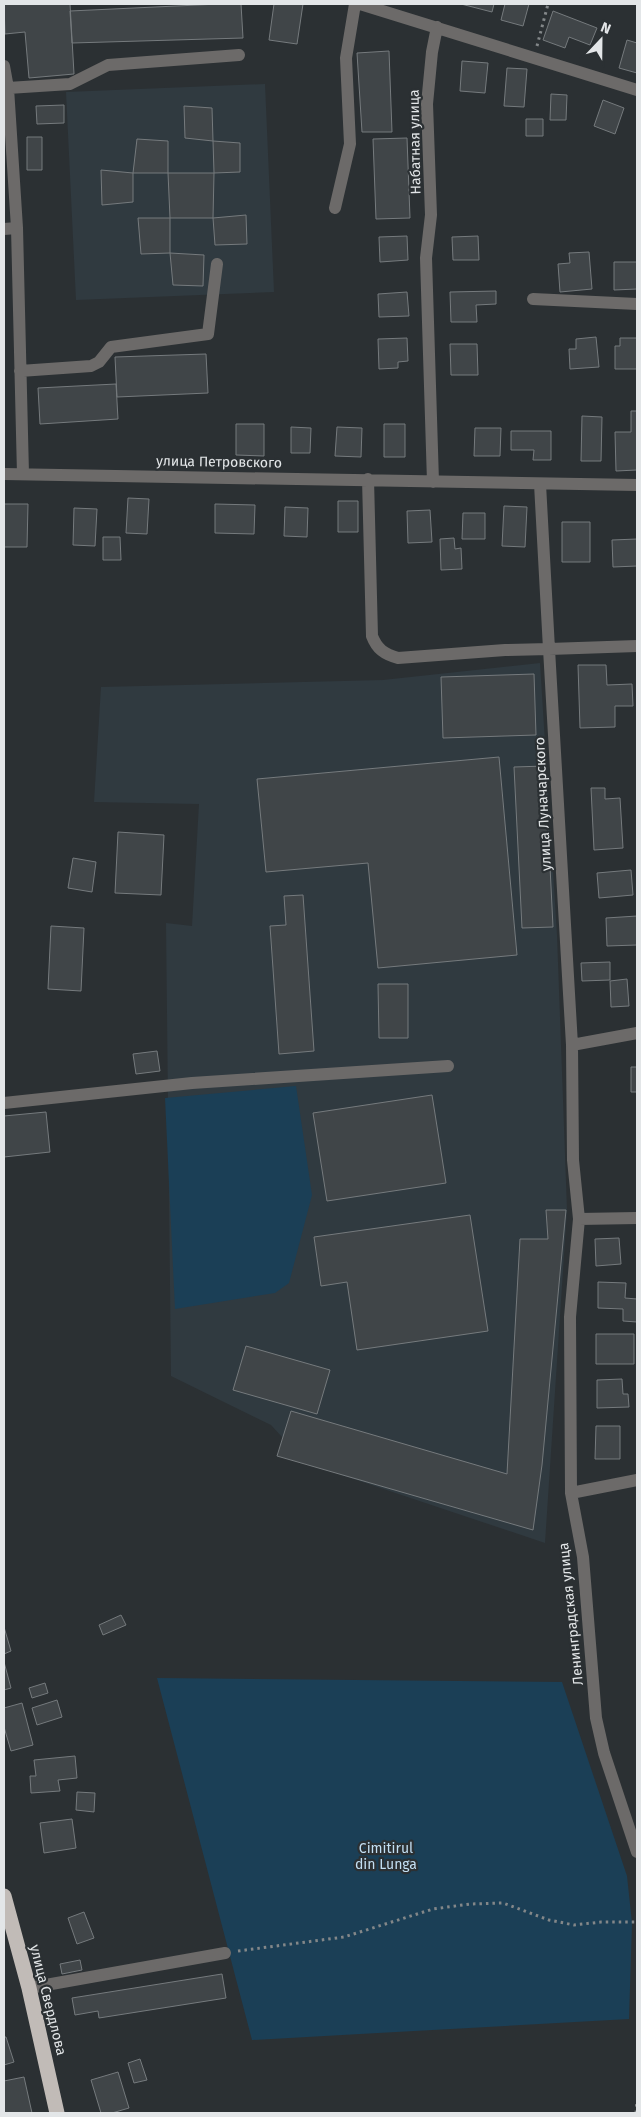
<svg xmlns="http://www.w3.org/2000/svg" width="641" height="2117" font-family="'Fira Sans',sans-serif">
	<rect width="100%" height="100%" fill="#2b3033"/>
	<path fill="#303a40" d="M265,84L274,292L76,300L66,92Z
		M540,663L557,935L567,1210L545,1543L306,1463L271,1425L171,1376L166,923L192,926L199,804L94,802L101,687L383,680Z"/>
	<path fill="#1b3f56" d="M296,1086L312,1195L289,1283L275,1293L175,1309L165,1098Z
		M157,1678L562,1682L627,1876L632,1923L629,2019L252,2040Z"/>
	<path fill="#404548" stroke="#757a7d" d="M4,4H70L74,74L29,78L25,32L5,34Z
		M219,4H241L243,38L72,43L70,11Z
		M274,4H303L297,44L269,40Z
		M461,4H494L492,12Z
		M505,4H529L523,26L501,20Z
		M553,11L597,28L590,45L569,37L565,48L543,40Z
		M627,40L637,43V73L619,68Z
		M389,51L392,132H362L357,53Z
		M462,61L488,63L485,93L460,91Z
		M507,68L527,69L524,107L504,106Z
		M551,94L567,95L566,120H550Z
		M603,100L624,108L615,134L594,126Z
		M64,105V123L37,124L36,106Z
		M184,106L212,108L213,141L185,138Z
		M526,119H543V136H526Z
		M27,137H42V170H27Z
		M407,138L410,218L376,219L373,139Z
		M137,139L168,141V173H133Z
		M213,141L240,143V172L214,173Z
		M101,170L133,173V202L102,205Z
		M168,173H214L213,218H170Z
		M246,215L247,244L215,245L213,218Z
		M138,218H170V253L141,254Z
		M407,236L408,260L380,262L379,237Z
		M478,236L479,260H453L452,237Z
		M589,252L592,289L560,292L558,264L570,263L569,253Z
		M170,253L204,255L203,286L173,285Z
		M614,262H637V289L614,290Z
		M496,291V304L476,305L477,322H451L450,292Z
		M407,292L409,316L379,317L378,294Z
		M596,337L599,367L570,369L569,349H576V339Z
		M407,338L408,361L398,362V368L379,369L378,339Z
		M620,338H637V369H615V346H620Z
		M450,344H477L478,375H451Z
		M206,354L208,393L117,397L115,357Z
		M116,384L118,419L40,424L38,388Z
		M631,411H637V470L616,471L615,432H631Z
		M582,416L602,417L601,461H581Z
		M236,424H264V456L236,455Z
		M384,424H405V457H384Z
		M291,427L311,428L310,453H291Z
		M337,427L362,428L361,457L335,456Z
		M475,428H501L500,456H474Z
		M511,431H551V460H533L534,450H511Z
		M128,498L149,499L147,534L126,533Z
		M338,501H358V532H338Z
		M4,504H28L27,547H4Z
		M215,504L255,505L254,534L215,533Z
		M504,506L527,507L525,547L502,546Z
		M285,507L308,508L307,537L284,536Z
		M74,508L97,509L95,546L73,545Z
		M430,510L432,542L408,543L407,511Z
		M463,513H485V539H462Z
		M562,522H590V562H562Z
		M103,537H120L121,560H103Z
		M454,538L455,549L461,548L462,569L441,570L440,539Z
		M637,539V566L613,567L612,540Z
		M578,665H606L607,685L632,684L633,706H615V727L580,728Z
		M534,674L536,735L443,738L441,677Z
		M499,757L517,955L378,968L368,863L266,872L257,779Z
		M545,766L553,927L522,928L514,767Z
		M591,788H605V799L620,798L623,848L594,850Z
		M118,832L164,835L161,895L115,893Z
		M73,858L96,862L92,892L68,888Z
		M631,870L633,895L599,898L597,873Z
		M303,895L314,1051L279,1054L270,926L286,925L284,896Z
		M637,916V945L607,946L606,918Z
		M51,926L84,928L81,991L48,989Z
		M610,962V980L582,981L581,963Z
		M627,979L629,1006L611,1007L610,981Z
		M378,984H408V1038H379Z
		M157,1051L160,1071L136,1074L133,1054Z
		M631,1067H637V1092H631Z
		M432,1095L446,1183L327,1201L313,1113Z
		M46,1112L50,1152L4,1157V1116Z
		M546,1210H566L542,1465L533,1530L277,1456L291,1411L507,1474L520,1239H548Z
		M470,1215L488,1331L357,1350L347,1282L321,1286L314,1237Z
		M619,1238L621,1264L596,1266L595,1239Z
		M598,1282L626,1283L625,1298L637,1299V1322L623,1321V1309L598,1308Z
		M596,1334H634V1364H596Z
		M246,1346L330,1370L317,1414L233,1390Z
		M622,1379L623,1394H628L629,1407L597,1408V1380Z
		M596,1426H620V1459H595Z
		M121,1615L126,1625L103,1635L99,1625Z
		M4,1627L11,1651L4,1654Z
		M4,1662L11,1688L4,1690Z
		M45,1683L48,1693L32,1698L29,1688Z
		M57,1700L62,1717L37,1725L32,1708Z
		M22,1703L33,1745L11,1751L4,1727V1708Z
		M75,1756L77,1778L58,1780L60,1791L31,1793L30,1776H36L34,1760Z
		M77,1792L95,1793L94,1812L76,1810Z
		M72,1819L76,1848L44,1853L40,1823Z
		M84,1912L94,1938L77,1944L68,1918Z
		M80,1960L82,1970L62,1974L60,1964Z
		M222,1974L226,1998L99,2018L98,2011L75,2015L72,1998Z
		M4,2037H6L14,2062L4,2065Z
		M140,2059L147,2080L134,2083L128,2063Z
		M118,2072L129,2108L112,2113H101L91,2080Z
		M24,2077L32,2113H4V2081Z"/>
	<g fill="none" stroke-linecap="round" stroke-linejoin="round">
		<path stroke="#838789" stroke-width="3" stroke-dasharray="2.5 4" stroke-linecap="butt" d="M537,46L548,4
			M238,1951L344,1937L433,1909L470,1904L503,1903L549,1920L574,1925L601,1922H637
			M636,2113L637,2101"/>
		<path stroke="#6c6a69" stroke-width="12" d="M360,4L637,90
			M4,66L8,88L17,228L4,229
			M8,88L70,84L108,65L239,55
			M335,208L350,144L346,58L355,4
			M17,228L23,474
			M533,299L637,304
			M20,371L91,366L99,362L111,347L208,334L217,264
			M4,474L637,485
			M368,479L372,636C377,649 384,654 398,658L505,650L549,649L540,484
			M433,482L426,258L431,215L427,104L432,52L437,27
			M637,646L549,649L572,1045L573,1160L579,1219L570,1317L571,1493L583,1557L596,1718L604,1753L637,1852
			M572,1045L637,1033
			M4,1103L192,1083L448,1066
			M579,1219L637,1218
			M571,1493L637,1480
			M29,1988L225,1953"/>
		<path stroke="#c1bbb7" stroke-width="15" d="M4,1896L29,1988L57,2113"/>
	</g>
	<g text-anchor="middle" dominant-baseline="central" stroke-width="4.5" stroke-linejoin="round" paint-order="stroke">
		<g font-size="14" fill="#e3e6e8" stroke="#2b3033">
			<text transform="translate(415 142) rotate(-91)">Набатная улица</text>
			<text transform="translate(219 462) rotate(1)">улица Петровского</text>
			<text transform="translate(543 804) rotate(-93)">улица Луначарского</text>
			<text transform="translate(571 1614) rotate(-96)">Ленинградская улица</text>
			<text transform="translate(48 2000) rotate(76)">улица Свердлова</text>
		</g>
		<g font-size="14" fill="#c3dff3" stroke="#2b3033">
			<text x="386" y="1848">Cimitirul<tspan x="386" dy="16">din Lunga</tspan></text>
		</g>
	</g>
	<rect width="641" height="2117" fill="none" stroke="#e3e6e8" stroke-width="10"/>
	<g transform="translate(601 40) rotate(22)" stroke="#2b3033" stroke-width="4" paint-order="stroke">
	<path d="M0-4L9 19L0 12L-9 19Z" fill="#e3e6e8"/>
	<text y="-8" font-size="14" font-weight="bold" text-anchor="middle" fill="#e3e6e8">N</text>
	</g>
</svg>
